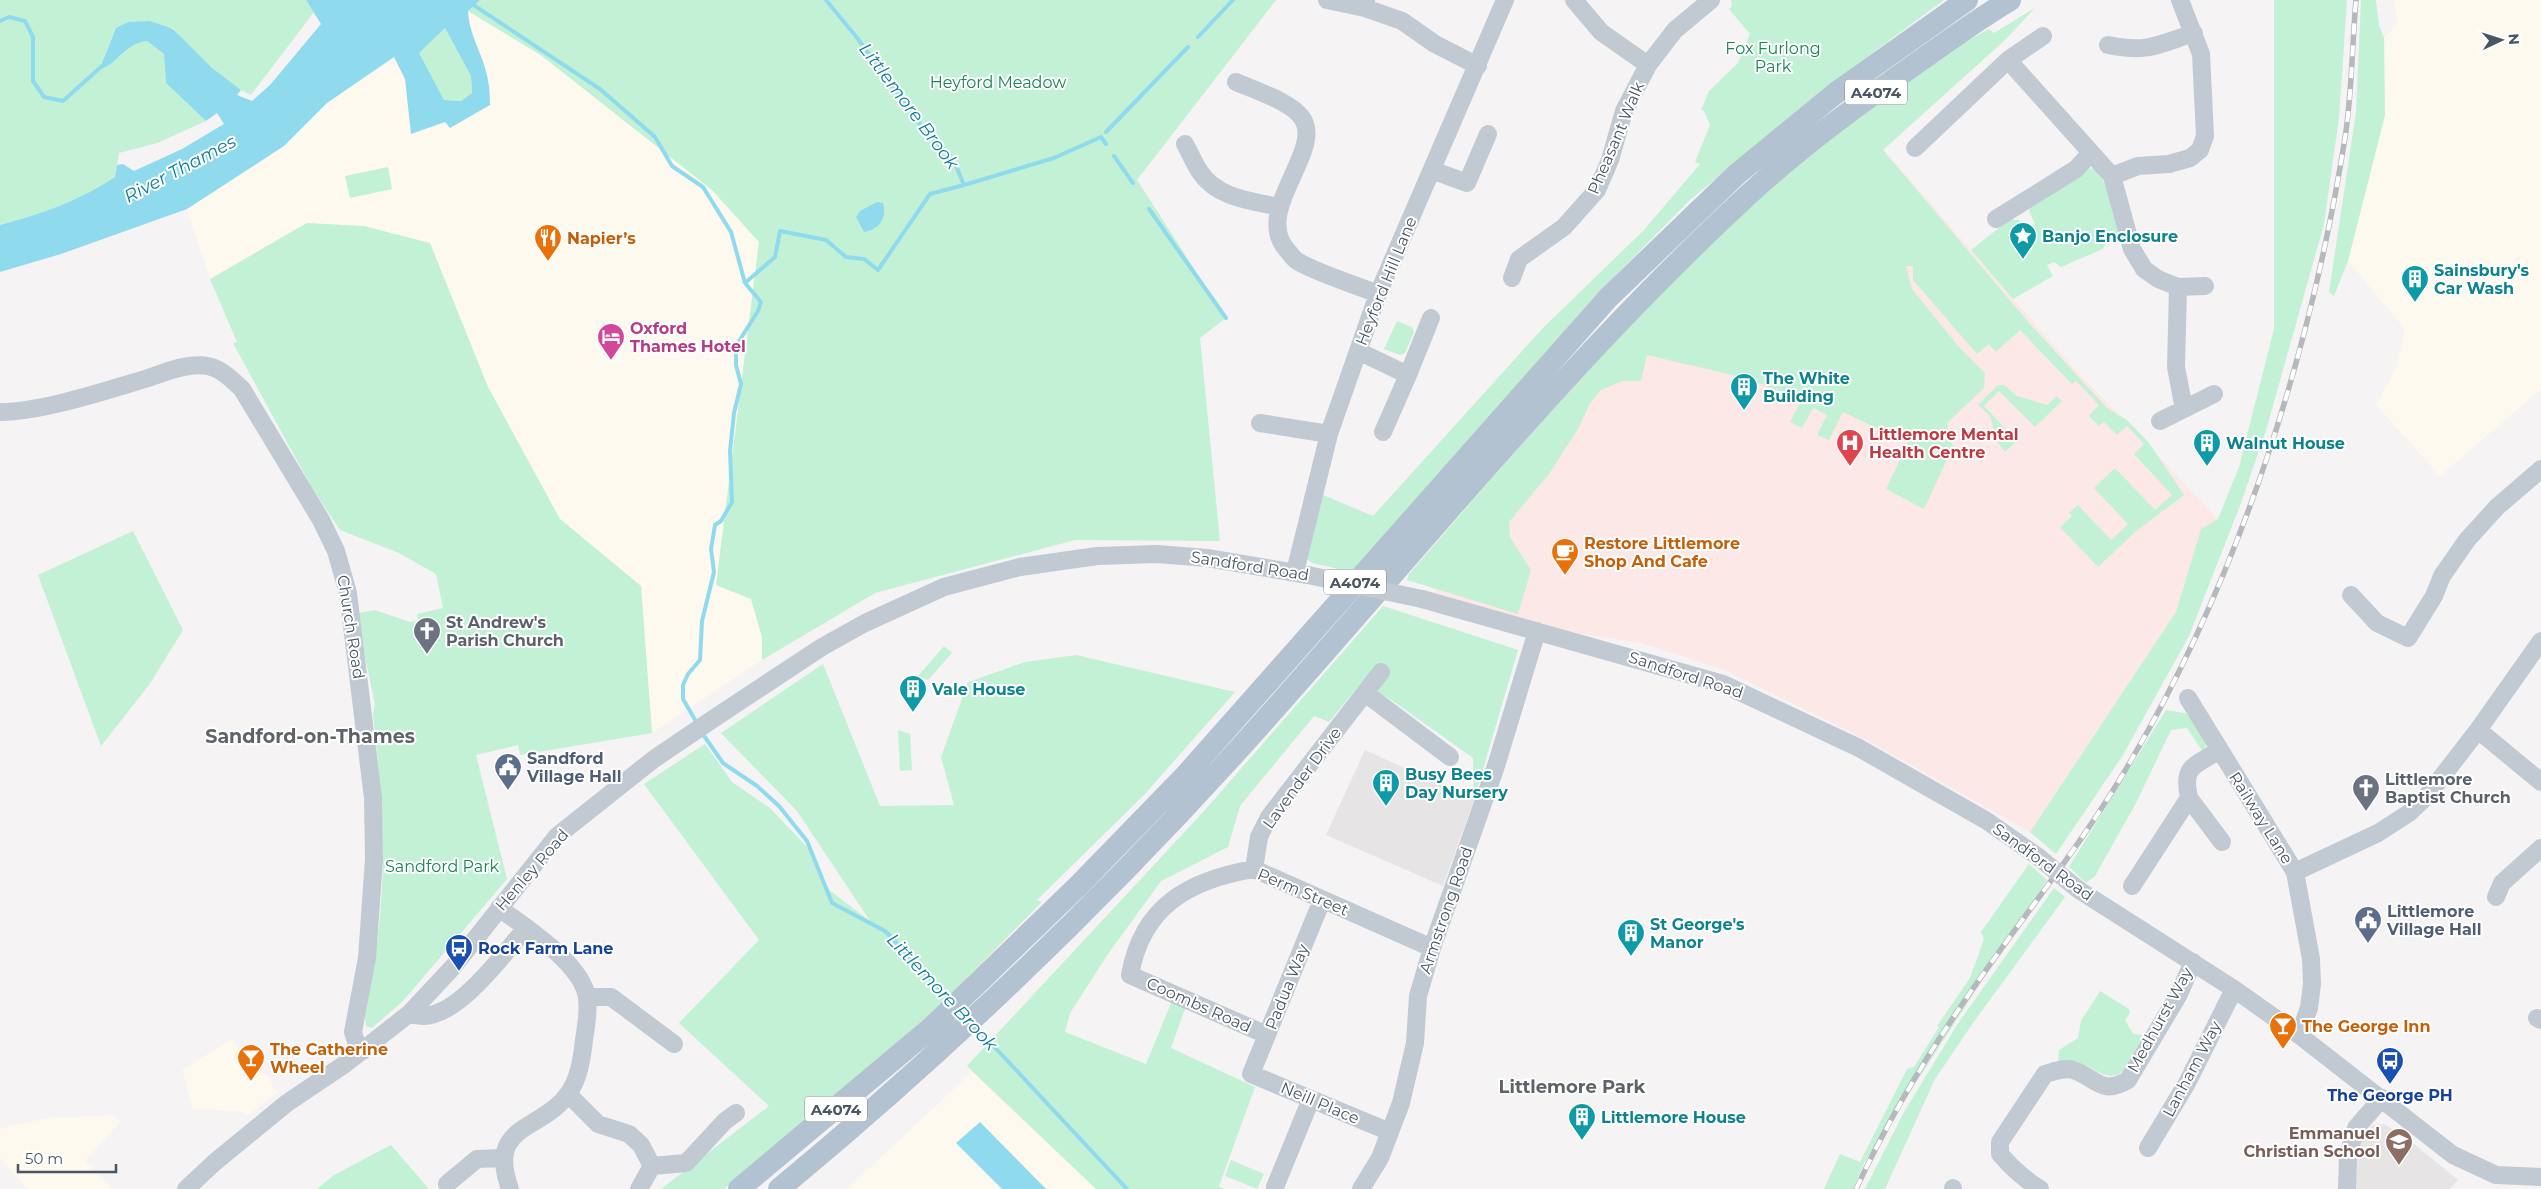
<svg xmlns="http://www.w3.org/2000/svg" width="2541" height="1189" font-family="Montserrat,sans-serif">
	<rect width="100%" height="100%" fill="#f5f3f3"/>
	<path fill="#fdf9ef" d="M2394,0H2541V389L2440,476L2376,405L2397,366L2405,329L2348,261L2385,115L2384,38L2397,24Z
		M468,11L542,56L712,190L759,243L716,585L751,599L762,637V660L652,733L641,586L560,519L488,387L307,223L210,279L187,209L284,146L327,103L394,57L405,79L409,102L490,105V86L482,59L469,29Z
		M232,1039L246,1061L252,1060L259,1070L269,1077L274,1089L280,1091L248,1115L238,1111L193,1109L182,1070Z
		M972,1072L1096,1189H847Z
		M114,1115L120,1122L85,1161L112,1189H27L0,1158V1129L46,1118Z"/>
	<path fill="#e6e4e5" d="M1365,750L1474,800L1443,886L1326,835Z
		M2384,1124L2408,1139L2458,1180L2450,1189H2354L2357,1153L2360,1143L2372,1125Z"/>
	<path fill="#fce8e6" d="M1883,149L2070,364L2218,519L2201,530L2176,612L2030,832L1861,737L1725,670L1641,643L1552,629L1433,594L1574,414Z"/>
	<path fill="#c3f1d5" d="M0,0H306L314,12L251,95C220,81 195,54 173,28H116L99,69L119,57L133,43L147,41L164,54L166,83L206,121L157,143L119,153L115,177C79,201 41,214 0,225Z
		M480,0H1276L1137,180L1226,318L1200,338L1220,541L1075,540L875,593L762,660V637L751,599L716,585L759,242L712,190L542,56L468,11Z
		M1731,0H1944L1833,82L1691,199L1593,298L1352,572L1312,563L1307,559V554L1323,495L1373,516L1542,329L1644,230L1700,164L1695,162L1710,125L1704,111L1701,110L1709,91L1738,63L1750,34L1729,9L1732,6Z
		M2274,0H2347L2339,118L2324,224L2267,427L2241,503L2189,636L2123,755L2056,854L2030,832L2176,612L2201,529L2218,519L2239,467L2274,329Z
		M2361,0H2376L2379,25L2384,38L2385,115L2348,261L2334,296L2329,292L2356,112Z
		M2035,8L2005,40L1883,150L2030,324L2107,408L2127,420L2149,443L2184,495L2135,532L2098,567L2060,527L2072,516L2069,513L2078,505L2111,540L2128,524L2094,488L2115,468L2155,510L2172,495L2134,454L2144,444L2127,426L2117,435L2104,422L2099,426L2089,416L2099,405L2076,381L2072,384L2020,330L1996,352L1989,344L1977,354L1913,280V266H1906L1912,289L1959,347L1985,373L1984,388L1947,423L1953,447L1924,509L1886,489L1908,443L1843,412L1829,440L1817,435L1827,415L1813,408L1802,428L1790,422L1801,401C1753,376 1699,368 1647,355L1641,381H1623L1601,390L1590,403L1578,429L1549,474L1509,522L1510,537L1531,570L1518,614L1407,580L1409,574L1566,393L1658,292L1782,178L1910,76L1941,55L1989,29L1994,33Z
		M445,28L471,76L472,93L461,101L444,100L418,53Z
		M388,167L392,189L350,198L345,176Z
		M2094,168C2112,187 2115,216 2122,240L2116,242L2112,241L2105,245L2103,249L2061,267L2054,262L2047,265L2053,276L2013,299L1971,250L2009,220H2019L2026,229L2035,224L2029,211L2032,203L2085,170Z
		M307,223L364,226L430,243L488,387L560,519L641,586L652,733L520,755L518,745L476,755L507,879L403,1001L372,1028L366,1026L365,1017C375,964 383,909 383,855C383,808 378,761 373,714L375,704L366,662L359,613L375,610L410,622L418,621L417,614L443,608L436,574L399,553L340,530L312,488L233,343L237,342L210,279Z
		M1397,321L1412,327L1414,332L1405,353L1400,355L1384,349Z
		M1998,385H2004L2017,396L2047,405L2057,396L2062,401L2035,427L1999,391L1984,406L2017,441L2005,452L1997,442L1990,416L1978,405Z
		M133,531L183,630L149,685L101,746L38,575Z
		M1383,606L1518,650L1474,800L1473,758L1393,701L1361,683L1329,722L1314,716L1240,806L1228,847L1161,881L1108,954L1070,1013L1065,1032L1146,1064L1172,1001L1186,1006L1171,1048L1255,1087L1219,1186L1224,1189H1096L967,1066L1205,810Z
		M944,646L952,653L928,680L918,676Z
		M1076,655L1235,692L1144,795L1037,900L1042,902L936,1009L794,1133L724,1189H661L769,1106L679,1023L759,940L644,784L705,744L732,782L770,808L807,847L828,889L870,921L797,811L721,733L823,664L880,806L954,805L941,757L968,682L1025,662Z
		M2166,710L2189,714L2208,740L2203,752L2187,728L2171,730L2136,803L2095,876L2086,883L2069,867Z
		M898,730L910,734L912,770L900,771Z
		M2029,864L2047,880L1864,1163L1853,1189H1824L1840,1154L1860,1162L1907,1069L1914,1067L1939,1027L1937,1026L1970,978L1984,939L1981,932Z
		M2054,888L2065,897L1973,1023L1935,1079L1885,1189H1865L1904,1112L1957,1025Z
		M2100,991L2129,1009L2130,1013L2125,1020L2133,1034L2144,1035L2122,1072C2109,1081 2099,1072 2087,1066L2083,1070L2058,1062L2059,1050L2078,1038L2081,1021Z
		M391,1145L429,1189H317L334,1175Z
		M1231,1160L1264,1174L1257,1189L1225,1176Z"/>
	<path fill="#90daee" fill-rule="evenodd" d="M306,0H480L468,11C469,30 476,42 482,59C488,74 490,89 490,105L450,128L445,122L411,134L405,79L394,57L327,103L284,146L187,209L61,254L0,272V225C41,214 79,201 115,177L117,165L123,164L134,171L182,149L224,124L217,113L206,121L166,83L164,54L147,41C123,44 121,62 99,70L116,28L128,22L150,21L173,29L212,68L241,90L237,95L252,101L270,85L321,24ZM445,28L471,76L472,93L461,101L444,100L419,53Z
		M877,202L883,203C887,218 880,229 864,232L856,217L860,211Z
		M980,1122L1046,1189H1002L956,1143Z"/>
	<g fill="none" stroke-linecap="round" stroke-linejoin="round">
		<path stroke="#90daee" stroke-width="4" d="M466,0L600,89L655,137L672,166L703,187L731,232L745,283
			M0,21L9,17L25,21L33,37V81L44,97L63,101L102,66
			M1198,37L1233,0
			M1106,132L1188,47
			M1114,156L1133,183
			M964,185L1054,158L1101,137L1106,144
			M1149,209L1226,318
			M698,725L683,699V685L688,674L700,660L702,621L714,572L711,549L715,525L721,521L732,502L730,451L734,413L741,384L736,365V346L758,311L761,302L745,283L775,257L780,231L826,240L846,257L864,259L878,270L930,194L964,185L953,159L922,127L858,39L826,0
			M702,733L723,763L757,786L779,806L807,841L832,903L885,931L950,999
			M975,1026L1127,1189"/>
		<path stroke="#c1cad2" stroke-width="18" d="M1327,0L1365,8
			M1366,0L1365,8L1402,21L1435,44L1478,66
			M2108,45C2148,53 2157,45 2194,33
			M2008,60L2112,176L2132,249L2144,269L2158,279L2178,287L2205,286
			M1648,65L1675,30L1711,0
			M1236,82C1254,90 1292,102 1302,118C1325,150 1252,211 1287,250C1290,253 1293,258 1297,261C1319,274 1354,284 1378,294
			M1185,144C1190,153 1194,163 1200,172C1217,198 1251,201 1280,207
			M1915,148L2008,60L2043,36
			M1432,170L1467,183L1488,134
			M2112,176L2138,166L2169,164L2190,158L2200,150L2205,136L2201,54L2180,0
			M1996,219L2076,169L2091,153
			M1512,278L1519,259L1564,227L1597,190L1610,160L1624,111L1648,65L1601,32L1574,0
			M2178,287L2176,367L2184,409
			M1358,351L1408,375L1431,318
			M0,412C41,412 105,391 145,379C164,373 187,362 208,366C222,369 232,380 242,389L321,520L336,551L348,593L373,798L374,859L367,958L353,1032L356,1042L363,1051
			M2160,421L2214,394
			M1260,423L1329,434
			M1383,432L1408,375
			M1295,572L1329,434L1378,294L1505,0
			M2351,595L2377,623L2408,638L2434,596L2442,576L2467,540L2497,507L2541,469
			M1422,599L1723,684L1859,748L1987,821L2037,856
			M1365,693L1450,757
			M2188,698L2295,872L2311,959L2312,984L2309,1008L2299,1035
			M2478,730L2541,782
			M2189,798L2222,842
			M1254,869L1259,837L1269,817L1381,672
			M2295,872L2378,833L2409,813L2427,796L2478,730L2541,641
			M2132,886L2189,798C2182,765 2194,767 2219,750
			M2079,890L2234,989L2299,1035L2453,1155L2496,1175L2541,1177
			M2496,897L2502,883L2541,848
			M1322,900L1251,1074L1390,1132
			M499,908C525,927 583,964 587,998C589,1012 586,1027 584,1040C582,1058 579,1079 568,1094C541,1132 486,1123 510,1189
			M587,997H611L674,1044
			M410,1013C449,1032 504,953 526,928
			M2537,1018L2541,1020
			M1267,1035L1130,975C1142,906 1189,880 1254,869L1432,948
			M568,1094L598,1124L629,1134L641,1145L652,1166L686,1163L725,1121L736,1113
			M2148,1148L2187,1083L2234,989
			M447,1184L477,1159L503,1158
			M1275,1187L1311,1099
			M186,1189L215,1162L287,1103L345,1064L410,1013L453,967L557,836L654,759L713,719L822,647L865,623L944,587L1020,567L1097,556L1157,554L1207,558L1308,575
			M639,1189L652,1166
			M1361,1189L1380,1158L1401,1103L1415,1043L1418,996L1432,948L1496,766L1537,631
			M1953,1189V1188
			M2040,1189C2024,1179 2012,1168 2000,1154V1142L2045,1074C2053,1072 2064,1067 2073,1070C2097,1078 2101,1096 2128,1080L2178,996L2193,962
			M2347,1189L2348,1155L2356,1128L2382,1098"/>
		<path stroke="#b3c2d1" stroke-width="22" d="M739,1189L931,1028L1079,885L1184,777L1608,298L1737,174L1837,92L1967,0
			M779,1189C958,1041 1126,878 1280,703C1433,531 1578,352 1747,196C1802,145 1863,101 1924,58C1952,38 1980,18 2010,0"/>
		<defs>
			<path id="rail" d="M1856,1189C1883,1131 1921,1065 1957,1012C2014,926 2082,847 2133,757C2242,570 2311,351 2345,138C2352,93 2352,46 2356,0"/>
		</defs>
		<use href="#rail" stroke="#b5b8bd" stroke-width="5.5"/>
		<use href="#rail" stroke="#fff" stroke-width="4" stroke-dasharray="11" stroke-linecap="butt"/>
		<path stroke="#c1cad2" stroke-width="18" d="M1308,575L1422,599
			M2037,856L2079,890"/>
	</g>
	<defs>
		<symbol id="sight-pin" viewBox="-11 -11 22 30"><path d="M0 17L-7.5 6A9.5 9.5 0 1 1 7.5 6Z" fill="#0f9aa8" stroke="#fff"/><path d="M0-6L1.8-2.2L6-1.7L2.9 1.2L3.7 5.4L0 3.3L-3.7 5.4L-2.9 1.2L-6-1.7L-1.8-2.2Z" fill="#fff"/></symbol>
		<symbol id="restaurant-pin" viewBox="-11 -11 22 30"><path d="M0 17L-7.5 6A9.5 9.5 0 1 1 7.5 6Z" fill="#e8710a" stroke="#fff"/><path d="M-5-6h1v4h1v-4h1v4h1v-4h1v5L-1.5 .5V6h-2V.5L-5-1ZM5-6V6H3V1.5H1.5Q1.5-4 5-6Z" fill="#fff"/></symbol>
		<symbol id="building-pin" viewBox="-11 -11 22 30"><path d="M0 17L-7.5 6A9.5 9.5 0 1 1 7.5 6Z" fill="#0f9aa8" stroke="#fff"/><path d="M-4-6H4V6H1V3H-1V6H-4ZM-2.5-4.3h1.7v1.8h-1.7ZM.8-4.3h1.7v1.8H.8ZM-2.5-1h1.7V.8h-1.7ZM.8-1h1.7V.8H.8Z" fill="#fff"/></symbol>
		<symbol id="hotel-pin" viewBox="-11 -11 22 30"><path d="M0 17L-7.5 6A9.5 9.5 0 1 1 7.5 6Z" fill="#d1479c" stroke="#fff"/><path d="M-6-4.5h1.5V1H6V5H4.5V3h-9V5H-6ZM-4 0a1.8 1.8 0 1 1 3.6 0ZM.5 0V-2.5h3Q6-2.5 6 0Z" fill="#fff"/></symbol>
		<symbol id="hospital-pin" viewBox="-11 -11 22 30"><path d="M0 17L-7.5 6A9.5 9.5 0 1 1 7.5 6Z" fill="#e0444e" stroke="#fff"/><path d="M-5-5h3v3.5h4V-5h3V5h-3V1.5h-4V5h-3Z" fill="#fff"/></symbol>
		<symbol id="cafe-pin" viewBox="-11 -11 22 30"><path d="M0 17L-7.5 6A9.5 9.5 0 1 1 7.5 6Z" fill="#e8710a" stroke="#fff"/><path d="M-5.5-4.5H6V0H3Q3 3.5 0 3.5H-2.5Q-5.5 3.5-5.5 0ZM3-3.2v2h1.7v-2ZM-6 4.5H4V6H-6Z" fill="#fff"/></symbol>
		<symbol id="church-pin" viewBox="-11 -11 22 30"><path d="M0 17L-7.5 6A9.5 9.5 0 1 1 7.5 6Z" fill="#6b7280" stroke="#fff"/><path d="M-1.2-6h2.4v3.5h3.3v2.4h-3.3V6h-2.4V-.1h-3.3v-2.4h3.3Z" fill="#fff"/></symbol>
		<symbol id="civic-pin" viewBox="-11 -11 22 30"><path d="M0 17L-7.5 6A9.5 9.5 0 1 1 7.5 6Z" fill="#5c6f8a" stroke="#fff"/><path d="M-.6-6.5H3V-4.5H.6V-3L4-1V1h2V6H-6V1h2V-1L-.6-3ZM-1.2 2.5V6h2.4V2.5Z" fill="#fff"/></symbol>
		<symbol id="bus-pin" viewBox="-11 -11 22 30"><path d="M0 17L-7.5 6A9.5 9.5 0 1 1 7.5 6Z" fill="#1a4fb4" stroke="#fff"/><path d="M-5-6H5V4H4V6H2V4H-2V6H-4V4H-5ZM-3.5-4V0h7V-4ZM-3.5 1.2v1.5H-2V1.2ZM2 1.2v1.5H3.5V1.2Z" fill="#fff"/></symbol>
		<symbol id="bar-pin" viewBox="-11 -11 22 30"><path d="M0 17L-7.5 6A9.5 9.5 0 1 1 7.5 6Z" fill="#e8710a" stroke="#fff"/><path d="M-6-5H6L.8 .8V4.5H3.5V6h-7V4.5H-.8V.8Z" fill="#fff"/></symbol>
		<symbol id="school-pin" viewBox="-11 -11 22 30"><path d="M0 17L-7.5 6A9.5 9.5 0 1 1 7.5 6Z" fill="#8d6e63" stroke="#fff"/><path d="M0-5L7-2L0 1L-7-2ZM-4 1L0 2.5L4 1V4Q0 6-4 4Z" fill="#fff"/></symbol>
	</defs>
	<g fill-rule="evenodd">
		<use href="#sight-pin" x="2007" y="220" width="32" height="43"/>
		<use href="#restaurant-pin" x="532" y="222" width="32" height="43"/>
		<use href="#building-pin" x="2399" y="263" width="32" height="43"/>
		<use href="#hotel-pin" x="595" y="321" width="32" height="43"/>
		<use href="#building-pin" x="1728" y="371" width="32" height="43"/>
		<use href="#hospital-pin" x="1834" y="427" width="32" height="43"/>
		<use href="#building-pin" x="2191" y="427" width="32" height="43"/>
		<use href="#cafe-pin" x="1549" y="536" width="32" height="43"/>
		<use href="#church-pin" x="411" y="615" width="32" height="43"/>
		<use href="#building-pin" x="897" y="673" width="32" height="43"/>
		<use href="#civic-pin" x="492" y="751" width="32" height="43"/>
		<use href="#building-pin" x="1370" y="767" width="32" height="43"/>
		<use href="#church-pin" x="2350" y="772" width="32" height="43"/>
		<use href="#civic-pin" x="2352" y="904" width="32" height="43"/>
		<use href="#building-pin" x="1615" y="917" width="32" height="43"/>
		<use href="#bus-pin" x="443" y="932" width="32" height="43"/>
		<use href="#bar-pin" x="2267" y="1010" width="32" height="43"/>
		<use href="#bar-pin" x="235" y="1042" width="32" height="43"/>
		<use href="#bus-pin" x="2374" y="1045" width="32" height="43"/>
		<use href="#building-pin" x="1566" y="1101" width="32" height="43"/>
		<use href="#school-pin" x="2383" y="1126" width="32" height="43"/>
	</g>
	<g text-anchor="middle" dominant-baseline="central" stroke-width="4" stroke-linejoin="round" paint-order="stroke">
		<g fill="#fff" stroke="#808990" stroke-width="1">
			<rect x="1845" y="79.5" width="62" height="25" rx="4"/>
			<rect x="1324" y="569.5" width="62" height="25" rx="4"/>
			<rect x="805" y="1096.5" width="62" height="25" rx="4"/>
		</g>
		<g font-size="15" font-weight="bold" fill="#4a5661">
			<text x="1876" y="92">A4074</text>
			<text x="1355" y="582">A4074</text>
			<text x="836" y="1109">A4074</text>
		</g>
		<g font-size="16" fill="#17864f" stroke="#fff">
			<text x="1773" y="48">Fox Furlong<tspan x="1773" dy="18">Park</tspan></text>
			<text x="998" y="82">Heyford Meadow</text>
			<text x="442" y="866">Sandford Park</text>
		</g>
		<g font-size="16" fill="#4a5661" stroke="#fff">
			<text transform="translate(1616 138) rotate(-67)">Pheasant Walk</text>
			<text transform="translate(1386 281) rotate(-68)">Heyford Hill Lane</text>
			<text transform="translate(1250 566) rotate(9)">Sandford Road</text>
			<text transform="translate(351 627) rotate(81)">Church Road</text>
			<text transform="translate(1686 675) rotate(18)">Sandford Road</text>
			<text transform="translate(1302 778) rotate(-54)">Lavender Drive</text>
			<text transform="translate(2261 818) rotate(58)">Railway Lane</text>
			<text transform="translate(2043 862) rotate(36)">Sandford Road</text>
			<text transform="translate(532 870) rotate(-49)">Henley Road</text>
			<text transform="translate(1303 892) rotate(23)">Perm Street</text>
			<text transform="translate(1446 910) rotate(-71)">Armstrong Road</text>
			<text transform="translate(1287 987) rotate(-68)">Padua Way</text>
			<text transform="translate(1199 1005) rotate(24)">Coombs Road</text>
			<text transform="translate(2160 1020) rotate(-61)">Medhurst Way</text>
			<text transform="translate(2192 1069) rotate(-62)">Lanham Way</text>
			<text transform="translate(1320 1103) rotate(23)">Neill Place</text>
		</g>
		<g font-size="16" font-weight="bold" fill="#0d838f" stroke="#fff" text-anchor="start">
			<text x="2042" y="236">Banjo Enclosure</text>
			<text x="2434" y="270">Sainsbury's<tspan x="2434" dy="18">Car Wash</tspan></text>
			<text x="1763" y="378">The White<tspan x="1763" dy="18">Building</tspan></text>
			<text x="2226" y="443">Walnut House</text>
			<text x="932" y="689">Vale House</text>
			<text x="1405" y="774">Busy Bees<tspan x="1405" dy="18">Day Nursery</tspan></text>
			<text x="1650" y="924">St George's<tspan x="1650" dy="18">Manor</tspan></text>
			<text x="1601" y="1117">Littlemore House</text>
		</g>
		<g font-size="16" font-weight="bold" fill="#c56008" stroke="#fff" text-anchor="start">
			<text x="567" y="238">Napier’s</text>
			<text x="1584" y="543">Restore Littlemore<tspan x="1584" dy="18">Shop And Cafe</tspan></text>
			<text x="2302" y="1026">The George Inn</text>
			<text x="270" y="1049">The Catherine<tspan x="270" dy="18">Wheel</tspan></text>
		</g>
		<g font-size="16" font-weight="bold" fill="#b23c85" stroke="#fff" text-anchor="start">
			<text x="630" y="328">Oxford<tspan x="630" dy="18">Thames Hotel</tspan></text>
		</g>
		<g font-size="16" font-weight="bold" fill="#be3a42" stroke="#fff" text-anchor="start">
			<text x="1869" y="434">Littlemore Mental<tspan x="1869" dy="18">Health Centre</tspan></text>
		</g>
		<g font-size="16" font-weight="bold" fill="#5b616d" stroke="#fff" text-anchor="start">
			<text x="446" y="622">St Andrew's<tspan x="446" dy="18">Parish Church</tspan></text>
			<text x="2385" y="779">Littlemore<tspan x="2385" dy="18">Baptist Church</tspan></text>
		</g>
		<g font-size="16" font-weight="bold" fill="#4e5e75" stroke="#fff" text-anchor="start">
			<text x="527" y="758">Sandford<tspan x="527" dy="18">Village Hall</tspan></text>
			<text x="2387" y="911">Littlemore<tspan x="2387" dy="18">Village Hall</tspan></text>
		</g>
		<g font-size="16" font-weight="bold" fill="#164399" stroke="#fff" text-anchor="start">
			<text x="478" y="948">Rock Farm Lane</text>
			<text x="2390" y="1095" text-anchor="middle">The George PH</text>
		</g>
		<g font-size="16" font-weight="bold" fill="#785e54" stroke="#fff" text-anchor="end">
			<text x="2380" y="1133">Emmanuel<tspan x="2380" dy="18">Christian School</tspan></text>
		</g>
		<g font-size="18" font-style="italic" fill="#0c7c9b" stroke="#fff">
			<text transform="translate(909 106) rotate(53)">Littlemore Brook</text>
			<text transform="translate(180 169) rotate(-28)">River Thames</text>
			<text transform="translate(942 992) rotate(47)">Littlemore Brook</text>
		</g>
		<g font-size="18" font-weight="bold" fill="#5f6368" stroke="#fff">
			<text x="1572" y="1087">Littlemore Park</text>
		</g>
		<g font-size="19" font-weight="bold" fill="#5f6368" stroke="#fff">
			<text x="310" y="736">Sandford-on-Thames</text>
		</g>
	</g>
	<g transform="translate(2501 40) rotate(86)" stroke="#ffffff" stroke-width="4" paint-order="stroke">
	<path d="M0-4L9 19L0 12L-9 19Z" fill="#4a5661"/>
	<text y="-8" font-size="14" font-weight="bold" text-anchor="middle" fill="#4a5661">N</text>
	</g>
	<path d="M18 1164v8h98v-8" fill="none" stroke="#4a5661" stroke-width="2.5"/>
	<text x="25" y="1164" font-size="15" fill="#4a5661" stroke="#ffffff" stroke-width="4" paint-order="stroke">50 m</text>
</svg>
